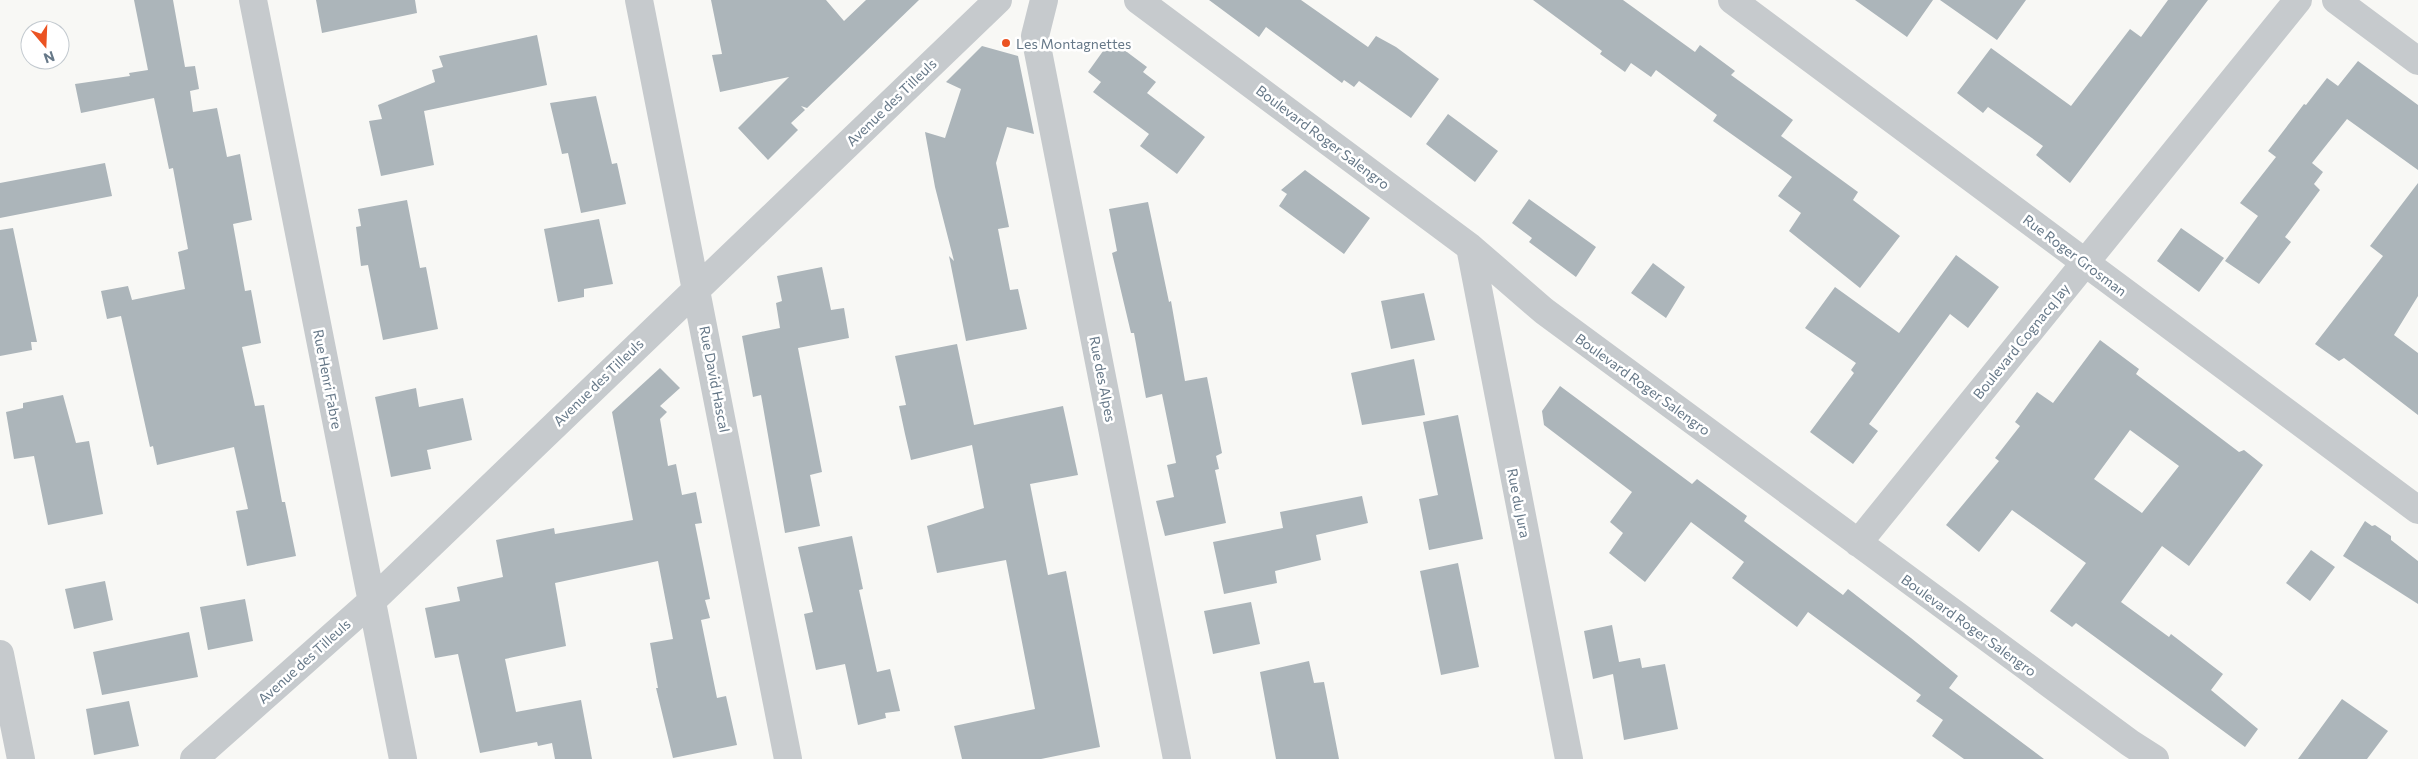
<svg xmlns="http://www.w3.org/2000/svg" width="2418" height="759" font-family="Commissioner,sans-serif">
	<rect width="100%" height="100%" fill="#f8f8f5"/>
	<path fill="#acb5ba" fill-rule="evenodd" d="M134,0H173L185,67L195,66L199,89L190,91L193,112L217,108L227,157L240,154L252,220L233,224L245,291L251,290L261,343L242,347L255,406L264,405L282,502H285L296,556L247,566L236,511L248,509L234,447L157,465L153,446L150,447L121,316L107,319L101,291L128,286L132,300L185,289L178,252L188,249L173,168L169,169L154,98L81,113L75,84L130,76L129,73L148,70Z
		M316,0H415L417,13L322,33Z
		M711,0H826L844,21L866,0H919L807,108L801,106L805,110L791,123L798,130L768,160L738,128L789,77L720,92L712,55L722,54Z
		M1209,0H1301L1368,47L1376,36L1396,47L1439,79L1411,118L1359,81L1354,87L1344,80L1342,83L1266,27L1259,37Z
		M1533,0H1623L1695,52L1700,45L1735,71L1731,75L1793,120L1781,136L1858,192L1853,200L1900,236L1860,288L1789,231L1801,213L1778,196L1792,177L1713,121L1717,115L1656,70L1651,77L1631,63L1625,72L1600,54L1602,51Z
		M1855,0H1933L1907,37Z
		M1940,0H2026L1997,40Z
		M2168,0H2208L2070,183L2036,155L2043,146L1988,107L1983,113L1957,93L1991,48L2071,106L2130,29L2141,37Z
		M537,35L547,85L424,111L434,165L381,176L369,121L382,119L378,105L435,82L432,70L443,67L439,56Z
		M1111,40L1147,67L1143,72L1156,82L1147,93L1205,137L1177,174L1140,146L1149,134L1093,92L1101,82L1088,72Z
		M982,46L1018,56L1034,134L1007,127L996,163L1009,227L998,229L1010,290L1018,289L1027,329L966,341L949,256L954,261L935,187L925,132L945,138L961,89L946,82Z
		M2358,61L2418,105V170L2347,119L2312,163L2323,172L2314,184L2320,190L2285,237L2291,242L2259,284L2225,261L2258,216L2240,203L2276,157L2268,151L2304,104L2306,105L2327,78L2338,86Z
		M596,96L612,164L617,163L626,204L581,213L568,153L562,154L550,103Z
		M1448,114L1498,151L1475,182L1426,144Z
		M105,163L112,196L0,218V183Z
		M1305,170L1370,218L1344,254L1279,206L1287,194L1281,190Z
		M2418,183V296L2394,335L2418,353V415L2344,358L2339,361L2315,344L2383,256L2370,246Z
		M1529,199L1596,247L1576,277L1529,242L1532,238L1512,223Z
		M407,200L420,268L426,267L438,329L383,340L368,265L361,266L356,227L361,226L358,209Z
		M1148,202L1169,302L1171,301L1185,381L1207,377L1222,453L1216,456L1219,469L1215,470L1226,523L1165,536L1156,501L1174,497L1167,465L1176,463L1162,394L1146,398L1134,333H1131L1112,253L1117,251L1109,209Z
		M599,219L613,284L584,289V297L558,302L544,229Z
		M13,228L37,342H31L32,350L0,356V230Z
		M2181,228L2224,258L2199,292L2157,261Z
		M1956,255L1999,287L1968,328L1950,314L1869,424L1878,431L1853,464L1810,432L1854,373L1851,370L1856,363L1805,328L1835,287L1899,333Z
		M1653,263L1685,287L1666,318L1631,293Z
		M822,267L831,310L844,308L849,338L798,348L822,472L810,475L820,526L785,533L761,395L753,397L742,336L780,328L776,303L782,301L777,276Z
		M1424,293L1435,340L1391,349L1381,301Z
		M2100,340L2139,369L2136,374L2239,452L2244,450L2263,465L2189,566L2162,546L2121,602L2169,637L2171,634L2223,674L2211,690L2258,729L2245,747L2076,623L2072,627L2050,611L2086,563L2012,510L1979,552L1946,525L1999,461L1995,458L2020,426L2015,422L2037,392L2053,403ZM2130,430L2179,466L2142,513L2094,479Z
		M957,344L974,425L1063,406L1078,475L1030,484L1048,575L1066,571L1100,747L1041,759H962L954,726L1035,709L1006,560L937,573L927,526L984,508L972,445L911,460L905,434L899,406L906,405L895,356Z
		M1414,359L1425,415L1362,425L1351,373Z
		M660,368L680,388L660,406L667,412L660,419L668,466L676,464L682,495L696,492L702,523L695,524L710,599L705,600L710,618L701,620L717,698L726,696L737,745L673,758L656,688H658L650,643L673,639L658,561L555,583L566,646L505,659L516,712L581,700L592,759H555L552,743L538,746L537,742L480,753L458,654L435,658L425,608L460,601L457,587L503,577L496,540L554,528L555,534L633,520L612,412Z
		M1560,386L1692,484L1697,479L1747,516L1744,521L1843,595L1848,589L1911,638L1958,676L1949,688L2044,759H1964L1932,736L1943,720L1916,701L1921,695L1808,612L1797,627L1732,578L1744,562L1691,522L1645,582L1609,553L1623,533L1610,522L1632,492L1544,425L1542,411Z
		M416,388L419,407L463,398L472,440L427,450L431,469L391,477L375,397Z
		M63,395L76,443L89,441L103,514L48,525L34,456L14,459L6,412L23,408V403Z
		M1458,415L1483,539L1429,550L1419,499L1438,495L1423,422Z
		M1362,496L1368,523L1316,535L1321,560L1275,571L1277,583L1224,594L1213,542L1283,528L1280,512Z
		M2365,521L2372,526L2375,525L2391,536V540L2418,561V604L2343,556Z
		M852,536L863,589L859,590L877,672L890,669L900,711L885,713L886,718L858,725L845,664L816,670L804,614L813,612L798,547Z
		M2311,550L2335,567L2310,601L2286,583Z
		M1458,563L1479,667L1441,675L1420,571Z
		M105,581L113,620L74,629L65,589Z
		M245,599L253,641L208,650L200,607Z
		M1251,602L1260,644L1213,654L1204,611Z
		M1612,625L1619,662L1640,658L1642,668L1665,664L1678,729L1624,740L1613,674L1593,679L1584,631Z
		M189,632L198,677L102,695L93,652Z
		M1309,661L1314,683L1324,682L1339,759H1276L1260,672Z
		M2342,699L2388,731L2367,759H2298Z
		M129,701L139,746L94,755L86,709Z"/>
	<g fill="none" stroke-linecap="round" stroke-linejoin="round">
		<path stroke="#c6cacd" stroke-width="28" d="M253,0L403,759
			M639,0L788,759
			M1044,0L1035,36L1177,759
			M1138,0L1470,247L1544,311L2130,743L2155,759
			M1732,0L2418,510
			M2336,0L2418,61
			M1470,247L1569,759
			M1858,543L2298,0
			M0,654L21,759
			M194,759L372,601L998,0"/>
	</g>
	<circle fill="#eb5322" stroke="#fff" stroke-width="2" cx="1006" cy="43" r="5"/>
	<g text-anchor="middle" dominant-baseline="central" stroke-width="5" stroke-linejoin="round" paint-order="stroke">
		<g font-size="14" fill="#667888" stroke="#fff" text-anchor="start">
			<text x="1016" y="43">Les Montagnettes</text>
		</g>
		<g font-size="14" fill="#667888" stroke="#fff">
			<text transform="translate(891 102) rotate(-44)">Avenue des Tilleuls</text>
			<text transform="translate(1323 137) rotate(37)">Boulevard Roger Salengro</text>
			<text transform="translate(2075 255) rotate(37)">Rue Roger Grosman</text>
			<text transform="translate(2021 341) rotate(-51)">Boulevard Cognacq Jay</text>
			<text transform="translate(328 379) rotate(79)">Rue Henri Fabre</text>
			<text transform="translate(715 379) rotate(79)">Rue David Hascal</text>
			<text transform="translate(1103 379) rotate(79)">Rue des Alpes</text>
			<text transform="translate(598 382) rotate(-44)">Avenue des Tilleuls</text>
			<text transform="translate(1643 384) rotate(36)">Boulevard Roger Salengro</text>
			<text transform="translate(1519 503) rotate(79)">Rue du Jura</text>
			<text transform="translate(1969 625) rotate(36)">Boulevard Roger Salengro</text>
			<text transform="translate(304 661) rotate(-42)">Avenue des Tilleuls</text>
		</g>
	</g>
	<g transform="translate(45 45) rotate(161)"><circle r="24" fill="#ffffff" stroke="#c2c9cf"/>
	<path d="M0-4L9 19L0 12L-9 19Z" fill="#eb5322"/>
	<text y="-8" font-size="14" font-weight="bold" text-anchor="middle" fill="#667888">N</text>
	</g>
</svg>
